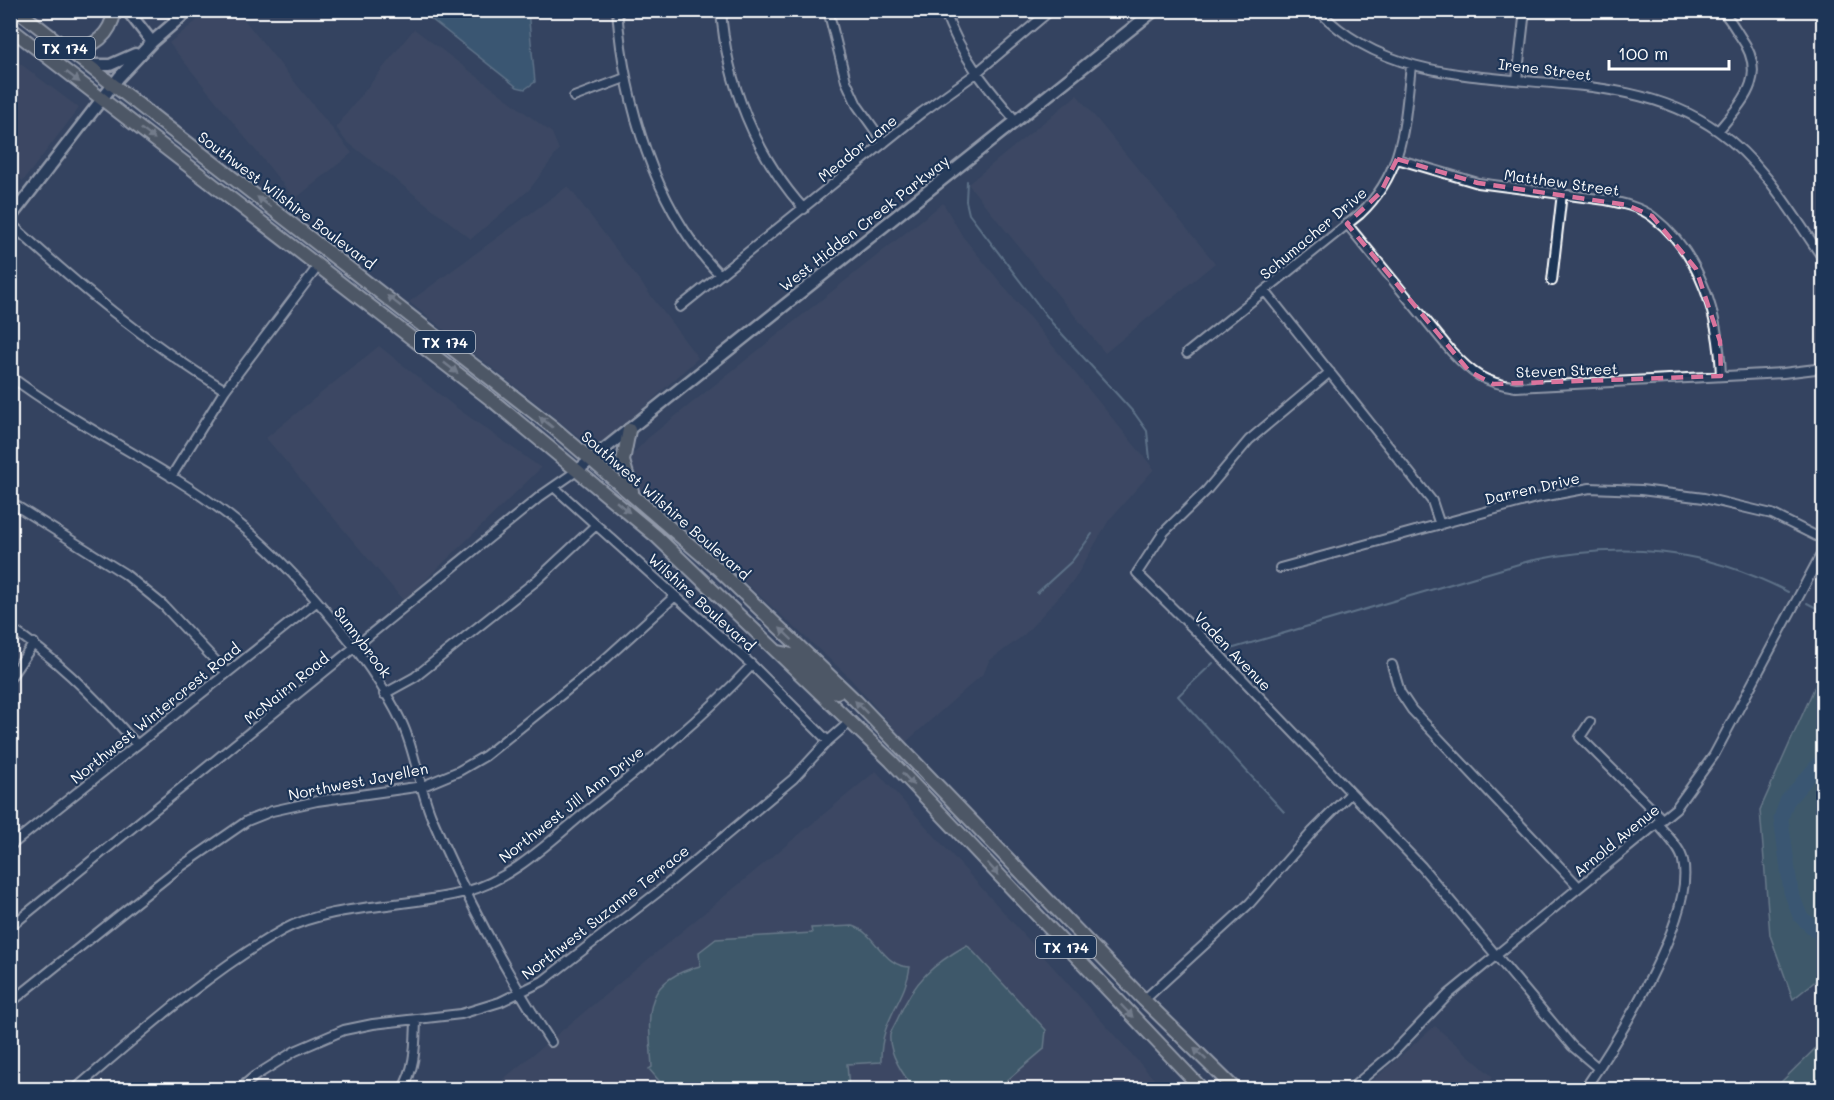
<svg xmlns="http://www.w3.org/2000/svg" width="1834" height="1100" font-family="Mali,sans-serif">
	<rect width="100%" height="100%" fill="#344360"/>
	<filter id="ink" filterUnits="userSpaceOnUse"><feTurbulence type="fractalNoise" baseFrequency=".0167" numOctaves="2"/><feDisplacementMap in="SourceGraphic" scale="12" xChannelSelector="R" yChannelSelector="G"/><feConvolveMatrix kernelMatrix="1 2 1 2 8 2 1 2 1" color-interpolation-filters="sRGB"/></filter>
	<g filter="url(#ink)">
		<path fill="#444d66" d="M210,10L248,11L242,17L352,153L295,199L169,43Z
			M414,29L552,133L559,150L529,190L471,239L345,140L336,127Z
			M10,56L79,108L23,181L11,170Z
			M1077,95L1215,263L1105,353L968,184Z
			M568,186L698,358L618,431L599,443L584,441L409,302Z
			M943,203L963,237L1154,469L1109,520L1074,580L1024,635L989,661L984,673L906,742L847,675L631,479L629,458L648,438Z
			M379,346L454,406L541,468L404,601L266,438Z
			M876,771L1163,1089L490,1090Z
			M1435,1026L1493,1077L1483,1089H1363Z"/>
		<path fill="#497275" stroke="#a4b8ba" stroke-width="1.5" d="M1823,672V975L1793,999L1770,935L1760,810L1816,684Z
			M853,926C876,933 883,967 910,967C905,1003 880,1018 881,1062L847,1064L849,1089H666L649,1069L652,1067C649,1017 639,981 700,966L699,952L716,939L812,933L811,928Z
			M967,945L1046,1030L1044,1049L997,1089H915C904,1077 888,1052 890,1035C891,1030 896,1023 898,1018C914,981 933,964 967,945Z
			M1823,1041V1089H1774Z"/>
		<path fill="#426e87" stroke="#8ea8b7" stroke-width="1.5" d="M421,11H528L535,82L525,89L517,87Z"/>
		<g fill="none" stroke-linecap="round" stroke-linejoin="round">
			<path stroke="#8ea8b7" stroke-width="2" d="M967,181L966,201L969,214L1052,323L1135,414L1147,431L1150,459
				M1037,593L1072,561L1092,534
				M1807,603L1824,612
				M1227,650L1529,561C1622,541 1704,548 1788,592
				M1213,663L1178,696L1284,812"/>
			<path stroke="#426e87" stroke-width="15" d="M1824,758L1787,801L1781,818L1791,892L1800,916L1824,938"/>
			<defs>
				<path id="street" d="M617,10C624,100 654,209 720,275
					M721,10C726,82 756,156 804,209
					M828,10L846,81L857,105L884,143
					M944,10C961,56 985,85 1016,121
					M1318,10C1422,120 1600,46 1718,131C1764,163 1793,215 1824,260
					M1517,80L1525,10
					M574,97L625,78
					M1718,131C1744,100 1769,76 1740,36C1734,27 1729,16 1720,10
					M1397,159L1478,183L1606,200C1621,203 1640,207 1653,217C1702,255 1719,317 1721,376
					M10,223C80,287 144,341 225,390
					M1347,224L1451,351C1472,374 1485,383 1516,387L1783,373L1824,368
					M1552,281L1562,193
					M1265,291L1432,501L1440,525
					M680,307L921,113L975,74L1051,10
					M1187,353L1360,214C1405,171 1404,124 1411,66
					M1330,372L1249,440L1206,491L1164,532L1137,573L1211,646L1422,867L1572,1046L1598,1068
					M10,376C79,428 160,463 228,515C289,561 369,655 402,723C416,753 419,788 432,818C463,892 507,975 551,1042
					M171,477L225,390L319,265
					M555,488L752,665L828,741
					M10,502L125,574L163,605L227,673
					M1280,568L1536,498L1590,488L1641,490L1704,498L1772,514L1824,540
					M10,628C58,659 100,702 137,745
					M1392,665L1400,692L1412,710L1579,887
					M10,678L34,643
					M384,694L415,677L537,580L596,525
					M1590,722L1580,737L1662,819
					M10,846L316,602
					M10,927L542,495L578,470
					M1144,1000L1250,903L1313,831L1350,794
					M10,1003L176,870L247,821L272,811L317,801L423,786L459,771L485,756L602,662L674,597
					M74,1090C139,1035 209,971 283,930C329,904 412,907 465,892C510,880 547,844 582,815C642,767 700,721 752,665
					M238,1090L255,1076L295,1051L344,1030L373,1024L461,1014L500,1002L543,981L658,892L793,779L828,741L851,721
					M402,1090C416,1067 415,1045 416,1020
					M1349,1090L1392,1054L1449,994L1676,808L1714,755L1824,549
					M1584,1090C1616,1043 1696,916 1683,861C1681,848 1665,834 1657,823"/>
				<path id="secondary" d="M127,10L152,42
					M88,65H110L135,54
					M10,218L119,77L152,42L189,10
					M578,470L1155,10"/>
				<path id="primary" d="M17,10L554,428L718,569L856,701L1144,1000L1236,1090
					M10,28L493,401L656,536L891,761L1203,1090
					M70,51C95,47 110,36 115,10
					M629,430L623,461L632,491
					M779,652L796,656L830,690L837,692L843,689"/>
			</defs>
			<use href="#street" stroke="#fff" stroke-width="12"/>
			<use href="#secondary" stroke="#fff" stroke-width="15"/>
			<use href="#primary" stroke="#fff" stroke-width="16"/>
			<use href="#street" stroke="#1d3557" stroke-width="8"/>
			<use href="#secondary" stroke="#1d3557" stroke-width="10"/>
			<use href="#primary" stroke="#6c706d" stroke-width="12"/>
		</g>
		<defs><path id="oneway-solid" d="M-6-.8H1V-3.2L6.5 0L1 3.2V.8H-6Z" transform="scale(1.5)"/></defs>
		<g fill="#bdbfbd">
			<use href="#oneway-solid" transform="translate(73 77) rotate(38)"/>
			<use href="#oneway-solid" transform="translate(148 134) rotate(37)"/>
			<use href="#oneway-solid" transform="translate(264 202) rotate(-143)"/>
			<use href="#oneway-solid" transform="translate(394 301) rotate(-142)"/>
			<use href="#oneway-solid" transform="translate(451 368) rotate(38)"/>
			<use href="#oneway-solid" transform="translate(546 422) rotate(-141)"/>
			<use href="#oneway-solid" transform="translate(623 507) rotate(40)"/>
			<use href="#oneway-solid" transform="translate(786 634) rotate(-136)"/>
			<use href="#oneway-solid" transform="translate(861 707) rotate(-135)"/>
			<use href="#oneway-solid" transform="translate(908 779) rotate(47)"/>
			<use href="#oneway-solid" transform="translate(993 869) rotate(47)"/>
			<use href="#oneway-solid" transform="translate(1127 1011) rotate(46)"/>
			<use href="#oneway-solid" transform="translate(1200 1054) rotate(-137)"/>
		</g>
	</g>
	<path d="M0 0H1834V1100H0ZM1397,159L1478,183L1627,205L1652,216L1696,269L1720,341L1721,376L1493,384L1469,371L1347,224L1381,192Z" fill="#344360" fill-opacity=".55" fill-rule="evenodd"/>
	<path fill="none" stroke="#da749d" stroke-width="4.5" stroke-dasharray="12 8" stroke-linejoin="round" d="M1397,159L1478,183L1627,205L1652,216L1696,269L1720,341L1721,376L1493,384L1469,371L1347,224L1381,192Z"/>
	<g text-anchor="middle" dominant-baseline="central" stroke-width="4.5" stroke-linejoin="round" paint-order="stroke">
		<g fill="#1d3557" stroke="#bbc2cd" stroke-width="1.5">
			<rect x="35" y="37" width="60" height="22" rx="4.5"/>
			<rect x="415" y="331" width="60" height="22" rx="4.5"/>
			<rect x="1036" y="936" width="60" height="22" rx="4.5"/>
		</g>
		<g font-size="14" font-weight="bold" fill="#fff">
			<text x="65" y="48">TX 174</text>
			<text x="445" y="342">TX 174</text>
			<text x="1066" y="947">TX 174</text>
		</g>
		<g font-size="15" fill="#fff" stroke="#1d3557">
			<text transform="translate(1545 69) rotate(7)">Irene Street</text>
			<text transform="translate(857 148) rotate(-39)">Meador Lane</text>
			<text transform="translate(1562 182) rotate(8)">Matthew Street</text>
			<text transform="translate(287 200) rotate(37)">Southwest Wilshire Boulevard</text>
			<text transform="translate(864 223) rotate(-38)">West Hidden Creek Parkway</text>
			<text transform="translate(1313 233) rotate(-40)">Schumacher Drive</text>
			<text transform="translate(1567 370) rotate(-2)">Steven Street</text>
			<text transform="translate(1532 488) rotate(-13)">Darren Drive</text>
			<text transform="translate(666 505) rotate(41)">Southwest Wilshire Boulevard</text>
			<text transform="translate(702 602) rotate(42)">Wilshire Boulevard</text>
			<text transform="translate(363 642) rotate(53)">Sunnybrook</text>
			<text transform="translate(1233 651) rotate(46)">Vaden Avenue</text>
			<text transform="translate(286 688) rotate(-39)">McNairn Road</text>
			<text transform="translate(155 713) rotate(-39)">Northwest Wintercrest Road</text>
			<text transform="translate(358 781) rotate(-11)">Northwest Jayellen</text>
			<text transform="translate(571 804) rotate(-38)">Northwest Jill Ann Drive</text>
			<text transform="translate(1616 840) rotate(-39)">Arnold Avenue</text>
			<text transform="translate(605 912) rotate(-38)">Northwest Suzanne Terrace</text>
		</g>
	</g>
	<rect width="1834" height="1100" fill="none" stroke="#1d3557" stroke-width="36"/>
	<rect x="18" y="18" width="1798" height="1064" fill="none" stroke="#fff" stroke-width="2" filter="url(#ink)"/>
	<path d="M1609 60v9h120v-9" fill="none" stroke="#ffffff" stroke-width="3"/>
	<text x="1618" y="60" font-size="18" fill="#ffffff" stroke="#1d3557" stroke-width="4.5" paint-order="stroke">100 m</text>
</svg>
